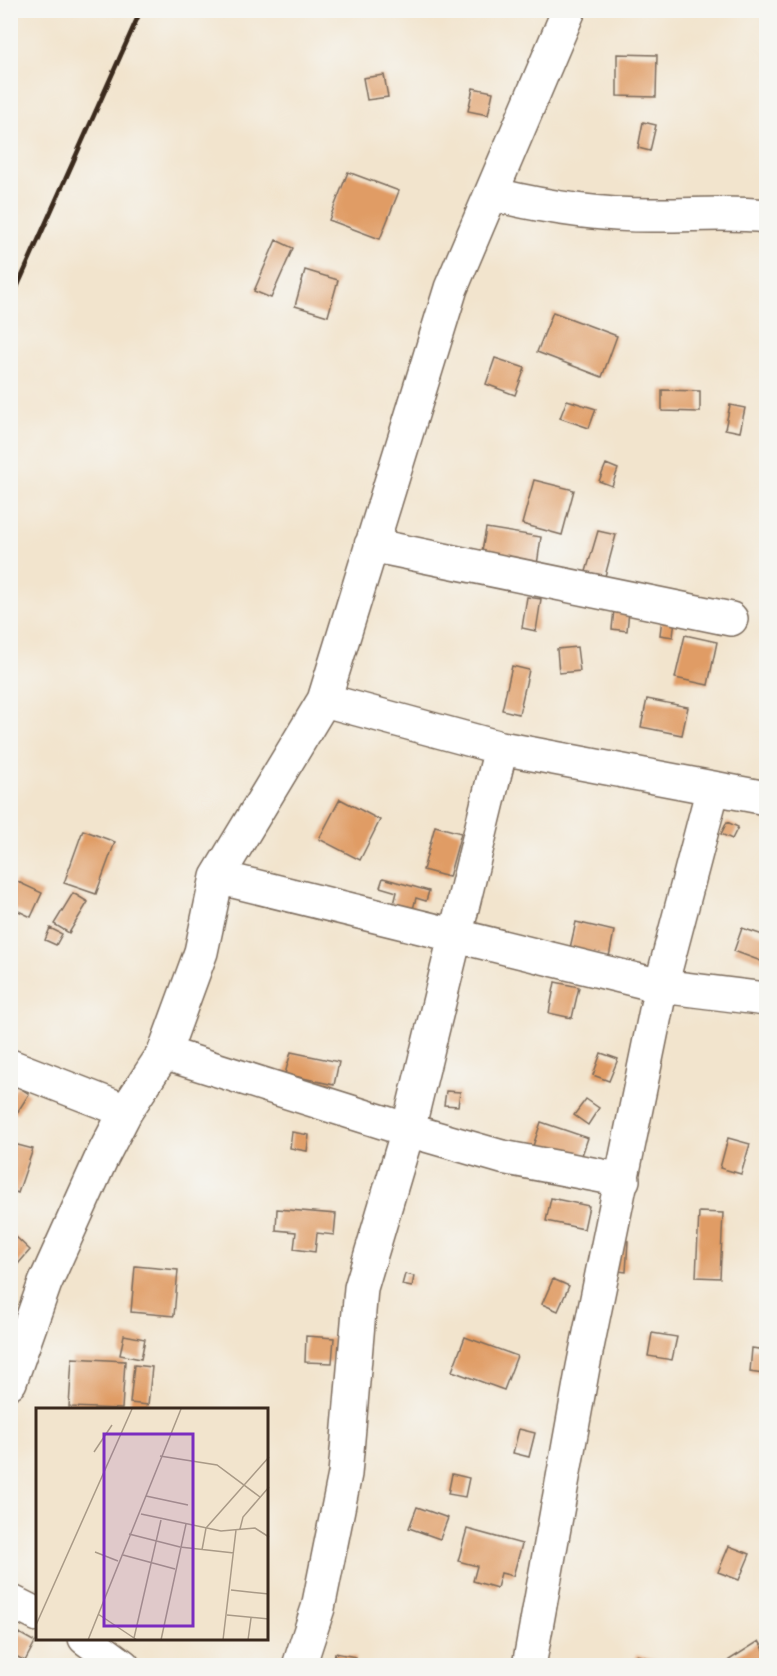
<svg xmlns="http://www.w3.org/2000/svg" width="777" height="1676" font-family="Alegreya,serif">
	<rect width="100%" height="100%" fill="#f6f6f2"/>
	<filter id="ink" filterUnits="userSpaceOnUse"><feTurbulence type="fractalNoise" baseFrequency=".0167" numOctaves="2"/><feDisplacementMap in="SourceGraphic" scale="12" xChannelSelector="R" yChannelSelector="G"/><feConvolveMatrix kernelMatrix="1 2 1 2 8 2 1 2 1" color-interpolation-filters="sRGB"/></filter>
	<filter id="wash" filterUnits="userSpaceOnUse"><feTurbulence type="fractalNoise" baseFrequency=".008" numOctaves="4" result="noise"/><feDisplacementMap in="SourceGraphic" scale="24" xChannelSelector="R" yChannelSelector="G"/><feGaussianBlur stdDeviation="1.35" result="paint"/><feColorMatrix in="noise" values="0 0 0 0 0 0 0 0 0 0 0 0 0 0 0 0 0 1.4 0 .05"/><feComposite in="paint" operator="in"/></filter>
	<g filter="url(#wash)">
		<rect width="100%" height="100%" fill="#f2e4cd"/>
		<g id="blocks">
			<path fill="#e09c65" d="M617,54L657,55L656,97L617,96Z
				M384,75L388,97L367,100L363,78Z
				M473,88L493,92L488,115L468,111Z
				M643,122L656,125L650,151L638,148Z
				M348,172L399,191L380,239L329,220Z
				M276,240L293,248L271,298L254,291Z
				M305,270L338,280L328,316L295,306Z
				M553,312L617,336L602,377L537,352Z
				M495,358L525,368L515,395L486,384Z
				M662,390L700,391V412L662,411Z
				M567,400L596,409L589,428L560,418Z
				M730,405L745,408L740,432L725,429Z
				M606,464L618,469L612,486L599,481Z
				M534,480L574,490L562,535L522,524Z
				M486,528L541,537L536,572L480,563Z
				M598,531L616,535L604,580L585,575Z
				M527,597L541,599L536,631L522,628Z
				M614,609L629,610L627,631L612,629Z
				M662,618L675,619L673,637L660,635Z
				M685,635L717,642L708,685L675,678Z
				M577,647L580,671L559,673L557,649Z
				M512,666L529,670L519,714L502,710Z
				M647,699L688,707L682,735L641,727Z
				M340,799L380,820L360,860L319,839Z
				M727,822L738,827L732,839L721,834Z
				M435,826L461,833L449,877L423,870Z
				M83,830L115,842L96,894L64,883Z
				M383,878L429,891L426,901L416,898L412,913L393,908L397,892L380,887Z
				M16,881L42,893L31,917L10,907V891Z
				M73,893L88,902L69,933L54,924Z
				M576,922L614,931L609,957L570,948Z
				M50,928L62,934L56,945L45,940Z
				M742,928L766,936V963L734,951Z
				M555,982L579,987L572,1018L549,1013Z
				M291,1052L339,1062L334,1085L285,1074Z
				M601,1053L618,1059L609,1081L593,1075Z
				M17,1086L29,1094L17,1113L10,1109V1097Z
				M446,1091L460,1092L458,1106L444,1105Z
				M586,1099L599,1108L588,1125L574,1115Z
				M541,1122L588,1138L580,1161L533,1146Z
				M292,1132L309,1135L307,1151L290,1148Z
				M728,1138L750,1144L741,1174L720,1168Z
				M10,1143L33,1149L18,1193L10,1190Z
				M551,1198L589,1206L584,1229L546,1221Z
				M277,1209L336,1214L334,1235L317,1233L315,1252L294,1249L296,1232L276,1230Z
				M699,1212L723,1213L720,1278L696,1277Z
				M16,1237L30,1250L13,1270L10,1267V1243Z
				M612,1240L628,1241L626,1272L610,1270Z
				M135,1266L178,1270L174,1316L131,1312Z
				M405,1274L414,1276L412,1287L402,1285Z
				M553,1279L569,1286L558,1311L542,1304Z
				M652,1333L677,1337L672,1360L648,1356Z
				M124,1335L145,1339L141,1359L120,1355Z
				M306,1336L334,1338L332,1363L305,1362Z
				M465,1337L517,1356L504,1390L452,1371Z
				M752,1348L765,1350L763,1374L750,1372Z
				M72,1358L125,1361L122,1409L69,1407Z
				M134,1365L152,1367L148,1405L130,1403Z
				M519,1429L535,1433L529,1457L513,1453Z
				M452,1474L469,1478L465,1497L448,1494Z
				M417,1507L448,1518L440,1539L409,1528Z
				M467,1529L522,1544L513,1576L501,1573L497,1588L473,1581L477,1566L458,1561Z
				M729,1546L750,1554L739,1580L718,1572Z
				M19,1633L35,1642L25,1661L10,1653Z
				M759,1641L766,1653V1659L756,1666H733L729,1660Z
				M335,1653L356,1657L354,1666H333Z
				M636,1655L672,1665V1666H633Z"/>
		</g>
	</g>
	<g filter="url(#ink)">
		<use href="#blocks" fill-opacity="0" stroke="#7b6b5b" stroke-width="1.5"/>
		<g fill="none" stroke-linecap="round" stroke-linejoin="round">
			<defs>
				<path id="minor" d="M492,194C548,208 602,216 661,215C696,215 731,212 766,216
					M371,545L731,619
					M324,700L501,748L766,798
					M217,877L661,986L766,999
					M164,1053L408,1130L502,1157L623,1180
					M10,1066L126,1111
					M10,1382L45,1283L101,1159L126,1111L164,1053L201,952L217,877L324,700L451,288L569,10
					M10,1601L38,1615
					M85,1638L123,1666
					M299,1666L318,1608L345,1474L361,1288L408,1130L501,748
					M529,1666L583,1367L661,986L713,788"/>
			</defs>
			<use href="#minor" stroke="#7b6b5b" stroke-width="36"/>
			<use href="#minor" stroke="#fff" stroke-width="33"/>
			<path stroke="#3b2a1e" stroke-width="4.5" d="M10,23L18,10
				M10,303L141,10"/>
		</g>
	</g>
	<g transform="translate(36 1408)">
		<rect width="232" height="232" fill="#f2e4cd"/>
		<path fill="none" stroke="#a99a87" stroke-width="1.5" d="M58,44L76,17M124,48L181,57L224,89M110,88L152,97M105,106L185,123L219,120L233,129M204,121L207,109L233,79M93,126L144,139L198,145M166,142L170,120L233,49M59,144L82,153M87,147L139,161M195,182L233,186M62,206L101,232M191,207L233,211M0,217L96,1M98,230L125,112M52,232L145,1M125,232L150,116M187,232L200,122M212,232L215,210"/>
		<path fill="#7b2cbf" fill-opacity="0.15" stroke="#7b2cbf" stroke-width="3" d="M68,26H157V218H68Z"/>
		<rect width="232" height="232" fill="none" stroke="#3b2a1e" stroke-width="3"/>
	</g>
	<rect width="777" height="1676" fill="none" stroke="#f6f6f2" stroke-width="36"/>
</svg>
